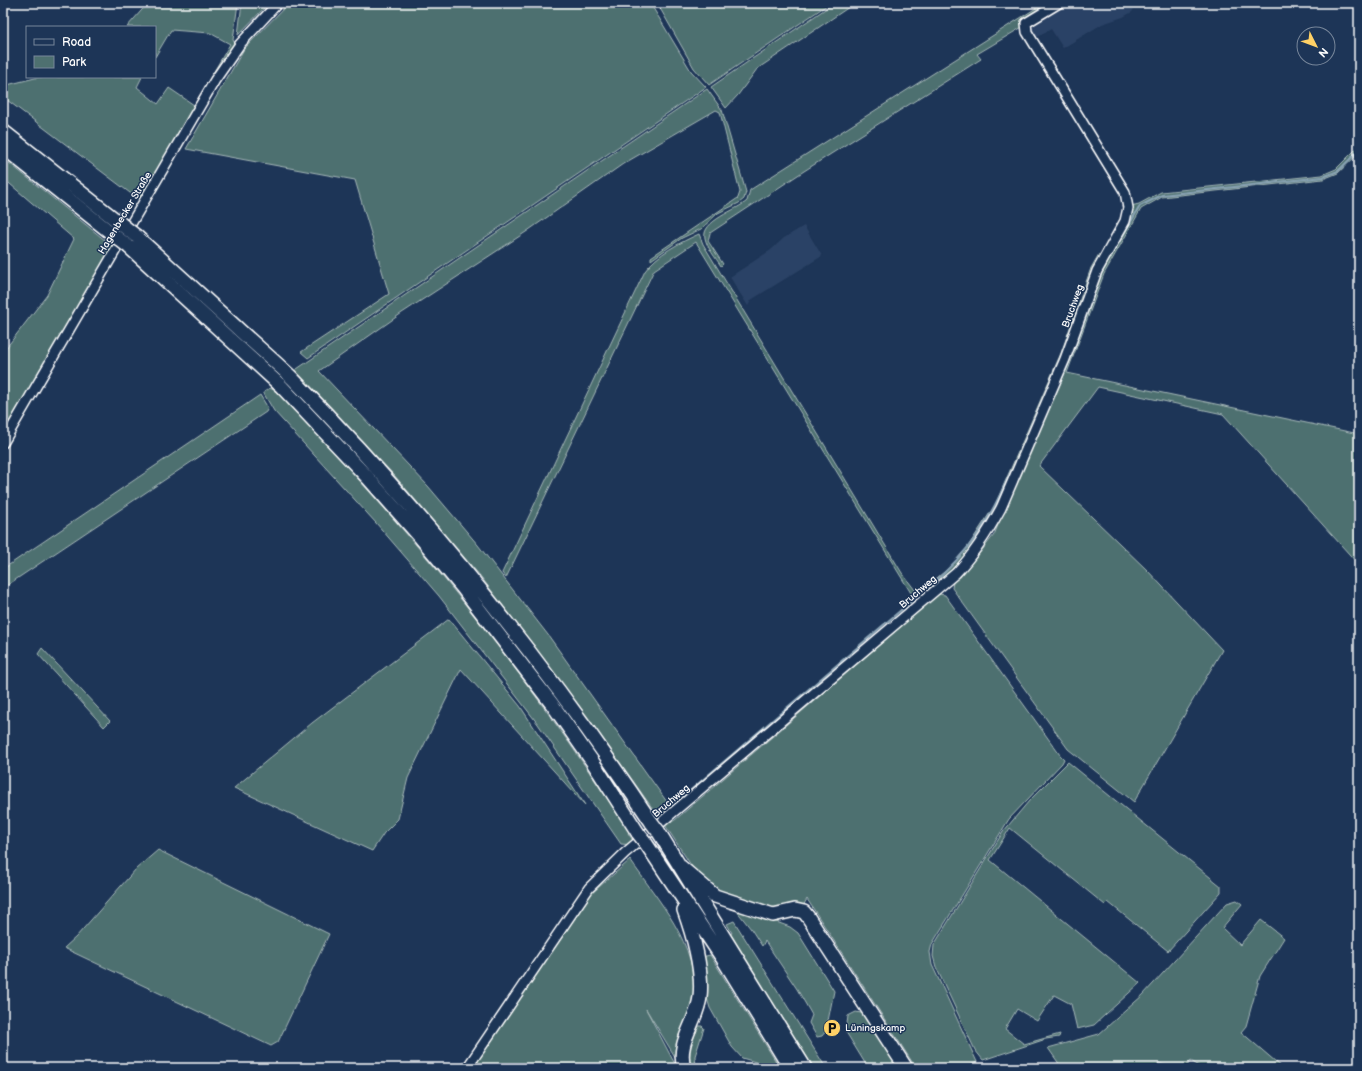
<svg xmlns="http://www.w3.org/2000/svg" width="1362" height="1071" font-family="'Balsamiq Sans',sans-serif">
	<rect width="100%" height="100%" fill="#1d3557"/>
	<filter id="ink" filterUnits="userSpaceOnUse"><feTurbulence type="fractalNoise" baseFrequency=".025" numOctaves="2"/><feDisplacementMap in="SourceGraphic" scale="8" xChannelSelector="R" yChannelSelector="G"/><feConvolveMatrix kernelMatrix="1 2 1 2 8 2 1 2 1" color-interpolation-filters="sRGB"/></filter>
	<g filter="url(#ink)">
		<path fill="#2c4366" d="M1070,3H1137L1132,12L1123,17L1102,24L1063,48L1051,29L1037,37L1036,42L1029,29Z
			M804,226L822,256L751,300L748,306L730,277L771,250L784,238Z"/>
		<path fill="#4e7070" stroke="#a6b8b8" d="M148,3H238L233,40L236,45L201,97H199L230,44L210,33L171,30L155,57V27H127Z
			M242,3H269L238,35Z
			M289,3H650L691,71L706,87L308,358L301,352L389,294L355,180L186,149L244,49Z
			M657,3H830L709,85L694,68Z
			M834,3H855L757,69L738,95L726,108L711,87Z
			M1044,3H1052L1024,26L977,54L981,59L804,171L710,233L708,241L723,264L721,266C716,258 707,248 705,238C701,221 737,210 747,201L750,190Z
			M39,77H142L137,87L158,104L169,88L194,105L143,197L138,199L3,97V86Z
			M707,89L722,110L746,192L744,199L739,203L718,213L701,229L682,238L651,260V257L738,198L740,192L720,112L716,110L623,164L526,232L402,313L319,371L428,486L478,545L548,635L672,809L660,819L587,716L481,577L394,475L294,371Z
			M1359,146V153L1338,173L1323,179L1162,197L1141,209L1104,274L1067,373L1359,434V565L1223,414L1098,387L1039,466L1147,570L1222,650L1134,802L1068,749L952,588L953,582L976,558L994,535L1099,272L1131,206L1139,204L1161,192L1322,175L1336,169Z
			M3,158L111,245L113,248L3,435V352L47,295L74,239L3,178Z
			M699,234L703,244L902,573L918,594L914,598L696,242L654,270L506,578L502,573L645,271C657,254 681,242 699,234Z
			M1099,254L1101,258L1064,355L999,507L970,551L953,570L929,589L926,587L950,567L967,548L995,505L1061,353L1091,268Z
			M270,388L275,391C408,526 527,673 629,832L628,833L634,842L633,845L621,844L538,724L439,596L376,523L274,411L264,394V392Z
			M260,395L268,408L266,412L3,588V569Z
			M939,594L945,595L1060,755L1064,759L1062,763L1009,819L932,944L930,952L932,965L977,1062L964,1068H916L807,899L803,906L777,912L716,891L698,876L665,825L675,820Z
			M449,619L520,706L585,805L461,669L408,778L398,819L384,833L372,851L234,788L312,723Z
			M42,648L110,721L104,727L38,654Z
			M1068,762L1221,886V892L1168,951L1108,902L1105,905L1010,828L990,860L1140,983L1094,1025L1077,1029L1071,1004L1054,995L1037,1021L1017,1009L1005,1029L1024,1044L1060,1034L1059,1037L1046,1039L983,1060L975,1050L936,967L933,956L934,945L1003,832L1029,801Z
			M158,850L329,934L278,1042L271,1046L64,948L76,937L136,869Z
			M630,860C658,900 699,945 694,998C693,1016 682,1042 677,1060L646,1009L677,1068H473L592,893Z
			M1237,900L1242,904L1222,928L1240,945L1261,920L1284,938L1260,976L1246,1026L1241,1032L1283,1068H1202L1191,1061L1185,1068H1173L1159,1063L1156,1068H1062L1048,1048L1099,1034L1143,995L1227,903Z
			M733,906L790,927L798,933L834,991L826,1031L822,1036L817,1037L809,1023L812,1015L797,989L765,941L762,946L751,929Z
			M734,921L826,1068H814L730,934L732,933L727,924Z
			M710,955L780,1068H766L759,1063L742,1058L732,1047L710,1008L705,992L702,957Z
			M856,1012L866,1014L902,1068H868L846,1032L848,1016Z
			M699,1026H702L704,1028L695,1056L696,1068H691C687,1054 693,1038 699,1026Z"/>
		<g fill="none" stroke-linecap="round" stroke-linejoin="round">
			<path stroke="#8ba4b6" stroke-width="2" d="M1035,440L1071,358L1102,272L1140,206L1162,195L1323,177L1338,171L1359,150
				M928,588C971,550 988,524 1011,471
				M671,807L915,598"/>
			<defs>
				<path id="minor" d="M3,443L215,80L240,44L278,3
					M467,1068L589,888L625,853L956,573C975,553 988,532 1001,508L1065,359L1097,271L1125,221L1128,208L1125,192L1027,32L1026,23L1059,3"/>
				<path id="highway" d="M3,131L121,224
					M3,147L115,236
					M136,236C169,266 202,296 235,326C254,344 275,361 293,379C427,516 546,664 652,823
					M129,247L281,386L368,478L421,538L462,587L552,704L592,761L638,833
					M658,831L805,1068
					M645,842L723,959L790,1068
					M681,867L715,896L773,915L795,910L804,912L808,917L906,1068
					M684,910C693,935 703,970 700,997C697,1022 676,1042 684,1068"/>
			</defs>
			<use href="#minor" stroke="#fff" stroke-width="12"/>
			<use href="#highway" stroke="#fff" stroke-width="16"/>
			<use href="#minor" stroke="#1d3557" stroke-width="9"/>
			<use href="#highway" stroke="#1d3557" stroke-width="13"/>
			<defs>
				<path id="highway-bridge" d="M121,224L136,236
					M115,236L129,247
					M652,823L658,831
					M638,833L645,842"/>
			</defs>
			<use href="#highway-bridge" stroke="#fff" stroke-width="16" stroke-linecap="butt"/>
			<use href="#highway-bridge" stroke="#1d3557" stroke-width="13"/>
		</g>
	</g>
	<defs>
		<symbol id="parking-disc" viewBox="-11 -11 22 22"><circle r="9.5" fill="#ffd166" stroke="#1d3557"/><path d="M-3.5-5.5H1a3.5 3.5 0 0 1 0 7H-1V5.5H-3.5ZM-1-3.4V-.6H.8a1.4 1.4 0 0 0 0-2.8Z" fill="#111"/></symbol>
	</defs>
	<g fill-rule="evenodd">
		<use href="#parking-disc" x="822" y="1018" width="20" height="20"/>
	</g>
	<g text-anchor="middle" dominant-baseline="central" stroke-width="3" stroke-linejoin="round" paint-order="stroke">
		<g font-size="10" fill="#fff" stroke="#1d3557">
			<text transform="translate(125 213) rotate(-59)">Hagenbecker Straße</text>
			<text transform="translate(1073 306) rotate(-70)">Bruchweg</text>
			<text transform="translate(918 592) rotate(-40)">Bruchweg</text>
			<text transform="translate(671 801) rotate(-40)">Bruchweg</text>
		</g>
		<g font-size="10" fill="#fff" stroke="#1d3557" text-anchor="start">
			<text x="845" y="1028">Lüningskamp</text>
		</g>
	</g>
	<rect width="1362" height="1071" fill="none" stroke="#1d3557" stroke-width="16"/>
	<rect x="8" y="8" width="1346" height="1055" fill="none" stroke="#fff" stroke-width="1.5" filter="url(#ink)"/>
	<rect x="26" y="26" width="130" height="52" fill="#1d3557" stroke="#77869a"/>
	<rect x="34" y="39" width="20" height="6" fill="#1d3557" stroke="#77869a"/>
	<text x="62" y="46" font-size="12" fill="#ffffff">Road</text>
	<rect x="34" y="56" width="20" height="12" fill="#4e7070" stroke="#77869a"/>
	<text x="62" y="66" font-size="12" fill="#ffffff">Park</text>
	<g transform="translate(1316 46) rotate(132)"><circle r="19" fill="#1d3557" stroke="#77869a"/>
	<path d="M0-3L7 15L0 10L-7 15Z" fill="#ffd166"/>
	<text y="-6" font-size="11" font-weight="bold" text-anchor="middle" fill="#ffffff">N</text>
	</g>
</svg>
